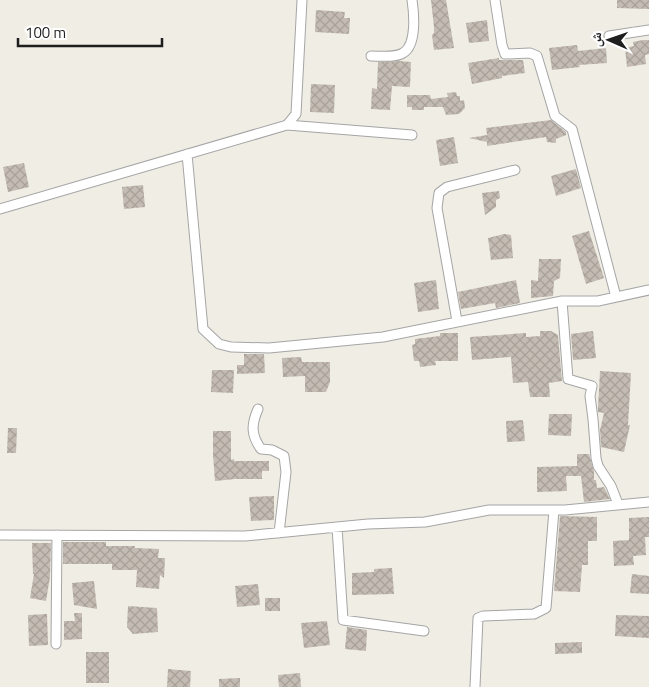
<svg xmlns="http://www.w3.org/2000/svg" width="649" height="687" font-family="'Titillium Web','Noto Naskh Arabic',sans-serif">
	<defs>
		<pattern id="building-cross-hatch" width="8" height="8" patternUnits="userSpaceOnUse" patternTransform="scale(1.25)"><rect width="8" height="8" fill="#c4bcb3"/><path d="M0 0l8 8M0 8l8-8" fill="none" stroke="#a8a19a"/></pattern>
	</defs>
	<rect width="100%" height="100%" fill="#efede4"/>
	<path fill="url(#building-cross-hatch)" d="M431,0H446L454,48L434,50L432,35L434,33V27Z
		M617,0H649V9L617,8Z
		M316,10L345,12L344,18H350L349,34L315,32Z
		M487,20L489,41L469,43L466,23Z
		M643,40H649V54L645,55L646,64L627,67L625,48L634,46L633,42Z
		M577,45L578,51L606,48L607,63L579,65L580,67L552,70L549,48Z
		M499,58V60H523L525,73L502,76V78L472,84L468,63Z
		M400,61L411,62L410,87L392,86L390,110L371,109L372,88L377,89L378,62Z
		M311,84L335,85L334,113L310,112Z
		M456,92L457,96H460V101L464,100L465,108L459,114L446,115L443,107H424V110H412V107H407V95H430L431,99L448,97L447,93Z
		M551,120L566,132V135L556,139V143L547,142L546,137L487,146V142L469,138L487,135L486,128Z
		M454,137L458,163L440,166L436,140Z
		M24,163L29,187L8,192L3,167Z
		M576,169L581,188L556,196L551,176Z
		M143,185L145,207L124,209L122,187Z
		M499,191L500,198L496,200V207L485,215L482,193Z
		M589,231L604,278L586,284L572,236Z
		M504,234L511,235L513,258L491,260L488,238Z
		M539,259H561L560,278L554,281L553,296L531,298V280L538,281Z
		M436,280L439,309L418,312L414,283Z
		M516,280L520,303L496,308L495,303L461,309L458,292Z
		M540,331H551L558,335L562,381L549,383L550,397H530L528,382L513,383L511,357L472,360L470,337L526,333V337L540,336Z
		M593,331L596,358L573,360L571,334Z
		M440,333H458V361H435L436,365L420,367L419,361H414L412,345L415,344V339L440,336Z
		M244,354H264L265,373L237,374V365H244Z
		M301,357L302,362H330V382L326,392H305V376L283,377L282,358Z
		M212,370H234L233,393L211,392Z
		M600,371L631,373L628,425H630L624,452L601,447L600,430L604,413L598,412V407Z
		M549,414H572L571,436L548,435Z
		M523,420L525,441L507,442L506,421Z
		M8,428H17L16,453H7Z
		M213,431H231V460L234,459V461H269V471H262V479H235L215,481L213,455Z
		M577,454H589L594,471V480H596L597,488L604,487L610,499L584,502L581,476H566L567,491L537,492V467L577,466Z
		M274,496V520L251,521L249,497Z
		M560,516L597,517V541H588V565H582L580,592L554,591Z
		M649,517V537H645L646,555L633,556L634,565L614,566L613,541L629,540V518Z
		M63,542H106V546H135V548L159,549L158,558H165L164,578L160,575L159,589L136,587L137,570H112V564H63Z
		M32,543H51L50,577L46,601L30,598L34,574H33Z
		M392,568L394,594L352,595V573L374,572V569Z
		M632,574L649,576V594L630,593Z
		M94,581L97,609L74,605L72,583Z
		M258,584L260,605L237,607L235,586Z
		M265,598H280V611H265Z
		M128,606L157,608L158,632L133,634L127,627Z
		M74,613H82V639L64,640V621H75Z
		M47,614L48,645L29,646L28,615Z
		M616,615L649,616V638L615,636Z
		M327,621L330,645L304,648L301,623Z
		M347,627L367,630L366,651L345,649Z
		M582,642V653L555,654V643Z
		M86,652H109V683H86Z
		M168,669L191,671L190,687H167Z
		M300,673L301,687H279L278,675Z
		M240,678V687H219V679Z"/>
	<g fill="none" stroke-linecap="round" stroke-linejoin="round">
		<defs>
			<path id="minor" d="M495,0L502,45L505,54L530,53L537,56L555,116L572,129L616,297
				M609,36L649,30
				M371,56C381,56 395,58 403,53C417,45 414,13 412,0
				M287,125L412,135
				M187,154L203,329L219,344L231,347L269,348L383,337L562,301H598L649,290
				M0,209L287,125L296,114L302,0
				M562,301L568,379L592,386L590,396L593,419L596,458L598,466L611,486L618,504
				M457,321L437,208L439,193L447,187L515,170
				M258,409C251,425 251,435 261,449L272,450L284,456L286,472L279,533
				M337,527L343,620L424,631
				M0,535L245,536L368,524L425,522L489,510H565L649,502
				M56,644L57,535
				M475,687L478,618L483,616L534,614L546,608L554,510"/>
		</defs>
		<use href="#minor" stroke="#a5a5a5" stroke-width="11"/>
		<use href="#minor" stroke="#fff" stroke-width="9"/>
	</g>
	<g transform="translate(609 40) rotate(272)" stroke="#ffffff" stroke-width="4" paint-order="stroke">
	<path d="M0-4L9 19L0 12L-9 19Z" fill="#1e1e1e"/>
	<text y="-8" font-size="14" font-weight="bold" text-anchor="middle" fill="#1e1e1e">ش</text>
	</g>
	<path d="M18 38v8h144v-8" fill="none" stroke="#1e1e1e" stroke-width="2.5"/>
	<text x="25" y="38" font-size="15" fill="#1e1e1e" stroke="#ffffff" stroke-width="4" paint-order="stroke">100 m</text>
</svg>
